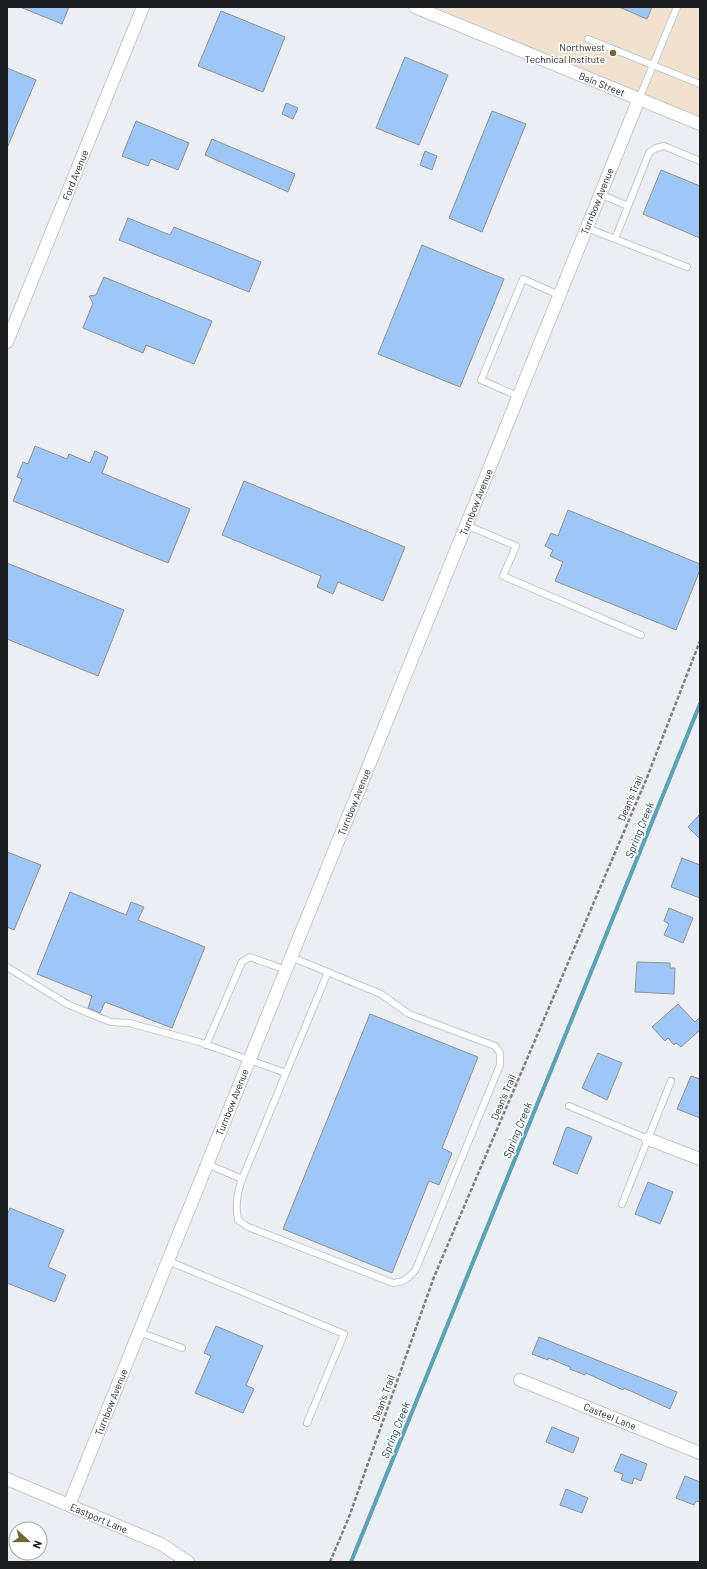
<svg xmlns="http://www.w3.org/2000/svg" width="707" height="1569" font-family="Barlow,sans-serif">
	<rect width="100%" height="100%" fill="#ebeef3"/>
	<path fill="#f1e2cf" d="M415,7H700V124Z"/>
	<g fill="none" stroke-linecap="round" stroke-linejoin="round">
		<path stroke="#5ca1b4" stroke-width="4" d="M351,1562L700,704"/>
	</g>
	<path fill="#9ec6f6" stroke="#8f9295" d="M20,7H69L62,24Z
		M619,7H652L647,19Z
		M221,11L285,37L263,92L198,66Z
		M405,57L448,75L419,145L376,128Z
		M7,68L36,80L7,148Z
		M286,103L298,108L293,119L282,114Z
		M492,111L526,124L482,232L449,218Z
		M136,121L189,143L178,170L151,159L148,166L122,156Z
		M212,139L295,174L288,192L205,155Z
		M425,151L437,156L432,170L420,165Z
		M661,170L700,186V238L643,214Z
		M128,218L170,235L174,227L261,262L249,292L119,240Z
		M422,245L504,279L460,387L378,354Z
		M104,277L212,321L194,364L146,345L143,353L83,328L93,303L89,296L96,295Z
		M35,446L67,459L69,454L90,463L95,451L108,457L102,473L190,509L168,563L13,501L22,479L17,477L23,462L28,464Z
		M244,481L405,547L383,601L338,582L333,594L317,587L321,576L222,535Z
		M568,510L700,564V570L676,630L555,581L563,562L550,556L553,550L545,546L551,533L558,536Z
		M7,563L124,610L98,676L7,639Z
		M700,814V839L688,827Z
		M7,852L41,865L14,930L7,927Z
		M682,858L700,865V898L671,887Z
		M70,892L126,915L131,902L144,907L138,920L205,947L172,1028L105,1002L100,1013L88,1008L92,996L37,974Z
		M669,908L693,918L683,943L664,935L669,924L664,921Z
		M637,962L670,963V968H675L674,994L635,992Z
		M678,1004L695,1022L700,1017V1030L681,1047L676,1043L674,1045L668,1038L665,1041L652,1027Z
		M370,1014L478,1057L442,1148L452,1153L439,1185L429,1181L392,1273L283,1229Z
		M598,1053L622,1063L607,1100L582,1088Z
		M691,1076L700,1079V1118L677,1109Z
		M568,1127L592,1137L577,1174L553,1164L566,1128Z
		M648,1182L673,1192L660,1224L635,1214Z
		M10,1208L64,1230L48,1267L66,1275L55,1302L7,1283V1215Z
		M216,1326L263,1346L246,1385L254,1389L243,1413L195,1393L211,1356L204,1353Z
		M539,1337L677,1392L670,1409L624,1388L623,1390L586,1373L585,1375L570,1369V1367L548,1358V1360L532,1354Z
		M552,1427L579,1438L573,1453L546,1442Z
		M621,1454L647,1464L641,1481L634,1478L632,1484L621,1480L623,1474L614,1471Z
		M685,1476L700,1482V1502L696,1501L694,1505L676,1498Z
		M566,1489L588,1498L582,1513L560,1505Z"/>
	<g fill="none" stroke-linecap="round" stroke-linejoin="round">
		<defs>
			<path id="service" d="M588,39L700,84
				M639,99L677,7
				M600,194L628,206
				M587,228L615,239L649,153L656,148L664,146L700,161
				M615,239L687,267
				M518,396L481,380L523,279L559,295
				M466,525L516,546L503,576L641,635
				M7,967L67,1004L98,1017L111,1022L129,1023L199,1042L286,1073
				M206,1045L242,962L250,957L286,970
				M569,1106L648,1139
				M207,1164L242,1179C237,1193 235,1205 238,1220L248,1227L393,1283C404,1282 409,1278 416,1269L500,1065V1053L495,1046L409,1014L381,994L291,957
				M242,1179L328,972
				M622,1204L671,1081
				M168,1261L344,1334L307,1423
				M139,1332L182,1348"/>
			<path id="minor" d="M415,7L700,124
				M7,342L143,7
				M648,1139L700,1159
				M520,1380L700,1453
				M7,1479L161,1544L188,1562
				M69,1505L639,99"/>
		</defs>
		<use href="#service" stroke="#c4c7cb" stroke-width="8"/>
		<use href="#minor" stroke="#c4c7cb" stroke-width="14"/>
		<path stroke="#7e8083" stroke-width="2.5" stroke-dasharray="4 2" stroke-linecap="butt" d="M330,1562L349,1517L434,1277L646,780L700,641"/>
		<use href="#service" stroke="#fff" stroke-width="6"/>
		<use href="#minor" stroke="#fff" stroke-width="12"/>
	</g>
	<circle fill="#756835" stroke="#fff" stroke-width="1.5" cx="613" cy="53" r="4"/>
	<g text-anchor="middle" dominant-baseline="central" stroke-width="3" stroke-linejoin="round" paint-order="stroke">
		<g font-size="10" fill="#1c1d1e" stroke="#fff" text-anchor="end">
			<text x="605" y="47">Northwest<tspan x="605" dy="12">Technical Institute</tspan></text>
		</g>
		<g font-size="10" fill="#1c1d1e" stroke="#fff">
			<text transform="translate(602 84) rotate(22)">Bain Street</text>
			<text transform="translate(75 175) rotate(-68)">Ford Avenue</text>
			<text transform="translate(597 201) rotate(-68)">Turnbow Avenue</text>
			<text transform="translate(476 502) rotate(-68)">Turnbow Avenue</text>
			<text transform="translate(630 798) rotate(-67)">Dean's Trail</text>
			<text transform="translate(354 802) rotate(-68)">Turnbow Avenue</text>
			<text transform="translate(503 1097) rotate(-67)">Dean's Trail</text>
			<text transform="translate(232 1102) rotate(-68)">Turnbow Avenue</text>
			<text transform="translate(383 1398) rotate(-70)">Dean's Trail</text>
			<text transform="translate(111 1402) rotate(-68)">Turnbow Avenue</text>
			<text transform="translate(610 1416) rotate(22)">Casteel Lane</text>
			<text transform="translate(99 1518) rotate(23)">Eastport Lane</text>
		</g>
		<g font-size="11" font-style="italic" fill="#14414d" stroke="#fff">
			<text transform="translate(639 830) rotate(-68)">Spring Creek</text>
			<text transform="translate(517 1130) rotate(-68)">Spring Creek</text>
			<text transform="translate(395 1430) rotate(-68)">Spring Creek</text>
		</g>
	</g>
	<rect width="707" height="1569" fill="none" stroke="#1c1d1e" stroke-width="16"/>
	<g transform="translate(28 1541) rotate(111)"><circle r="19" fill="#ffffff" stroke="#a4a5a5"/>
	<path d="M0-3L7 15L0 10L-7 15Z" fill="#756835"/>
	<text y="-6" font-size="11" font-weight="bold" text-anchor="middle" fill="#1c1d1e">N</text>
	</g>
</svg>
